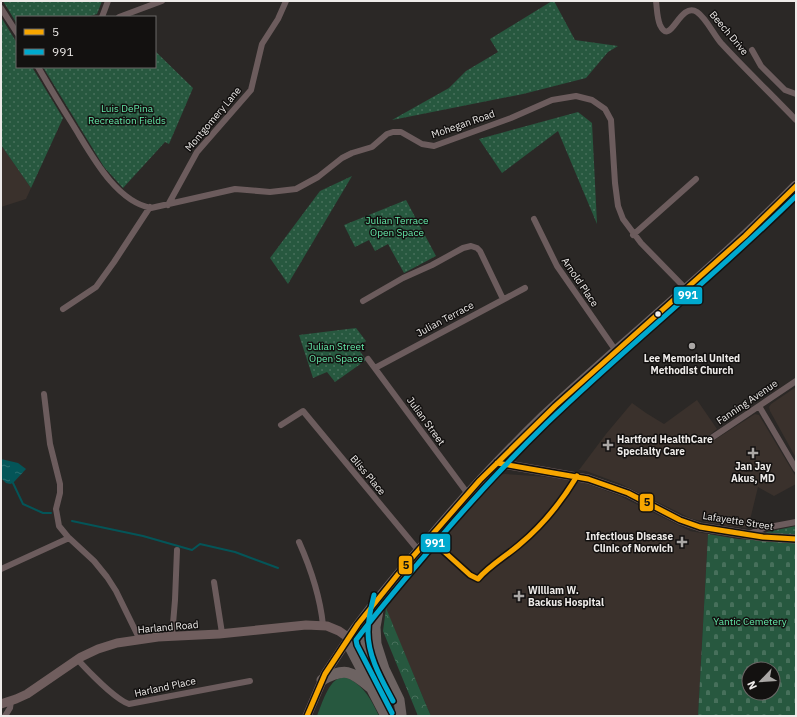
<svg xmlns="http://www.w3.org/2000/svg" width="797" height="717" font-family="'IBM Plex Sans',sans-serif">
	<defs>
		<pattern id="forest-crowns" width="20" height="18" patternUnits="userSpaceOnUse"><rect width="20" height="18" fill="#27583f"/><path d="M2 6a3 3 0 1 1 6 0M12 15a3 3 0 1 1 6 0" fill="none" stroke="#47705b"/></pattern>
		<pattern id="cemetery-stones" width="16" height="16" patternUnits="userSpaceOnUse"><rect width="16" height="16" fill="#27583f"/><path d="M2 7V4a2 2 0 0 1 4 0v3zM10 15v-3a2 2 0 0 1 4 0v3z" fill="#47705b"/></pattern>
		<pattern id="park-dots" width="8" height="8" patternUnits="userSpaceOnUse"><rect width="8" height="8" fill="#27583f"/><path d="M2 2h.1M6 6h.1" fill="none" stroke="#47705b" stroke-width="1.8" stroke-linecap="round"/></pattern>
		<pattern id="water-ripples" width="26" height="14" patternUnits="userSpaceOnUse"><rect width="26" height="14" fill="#045558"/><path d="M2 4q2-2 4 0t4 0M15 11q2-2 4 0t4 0" fill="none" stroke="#296e70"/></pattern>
	</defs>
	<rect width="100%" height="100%" fill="#2b2826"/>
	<path fill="#3a312c" d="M1,145L31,188L26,199L1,207Z
		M796,387V458L770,411L769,407L771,404Z
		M697,400L717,429L707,437L710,443L755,414L759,415L796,477V484L774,496L758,487L748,528L727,526L692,519L621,484L586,471L579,470L606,434L632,403L646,413L664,424Z
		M505,474L549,477L585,483L620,496L690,531L708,534L698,716H431L385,608L393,592L400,583L490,479L495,475Z"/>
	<path fill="#27583f" d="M345,677C363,684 371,699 379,716H317C321,706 327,686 336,680C338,678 342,678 345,677Z"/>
	<path fill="url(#forest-crowns)" d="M386,608L427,707L431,716H418L383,631Z"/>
	<path fill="url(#cemetery-stones)" fill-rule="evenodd" d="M708,534L738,539L796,543V716H698ZM749,669H773V693H749Z"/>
	<path fill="url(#park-dots)" d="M3,1H102L97,14L87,17H17V24Z
		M552,1H554L575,40L618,46L608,52L586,78L523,94L392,120L449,88L466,71L498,52L490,39Z
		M1,17L17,43V67H32L63,118L31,188L1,145Z
		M155,51L193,88L169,144L165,142L123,188L104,167L43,67H155Z
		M578,112L592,123L597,224L558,131L502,173L479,139Z
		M352,176L288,284L270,258L320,191Z
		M406,200L436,256L404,273L388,244L375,251L369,240L355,247L344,225Z
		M356,328L366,341L357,347L366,360L335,382L327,372L313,378L299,335Z
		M796,526V536L766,533L767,532Z"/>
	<path fill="url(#water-ripples)" d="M1,459L18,463L26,469L13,483L10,484L6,483L1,478Z"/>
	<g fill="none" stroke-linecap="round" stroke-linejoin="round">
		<path stroke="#045558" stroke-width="2" d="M13,483L23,504L43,513H51
			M72,521L143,536L192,550L200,544L235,552L278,568"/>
		<path stroke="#6c5c5d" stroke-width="6" d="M656,1C657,9 657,18 660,25C671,48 679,1 697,12C706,18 714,35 721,43C745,69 771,94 796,120
			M1,8L17,33
			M102,17L108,1
			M119,17L162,1
			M752,50L761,66L785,90L796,94
			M38,67C49,86 61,106 73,125C91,154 115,201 151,208L235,189L270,192L296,189L318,177L342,158L352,153L372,147L387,134L393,132H401L422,144L434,146L511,118L552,100L576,96L592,100L605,109L611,120L615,183L618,206L623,219L641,243L686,289
			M168,205L197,152L251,90L262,44L278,19L286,1
			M534,219L557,266L616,351
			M633,235L696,179
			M363,301L403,278L432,265L463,248L471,246L477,248L480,251L503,299
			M63,309L96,287L114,262L150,207
			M368,359L468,494
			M375,368L525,288
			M44,394L50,444L60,484V493L56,509L59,526L68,537L94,561L107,577L116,591L140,640
			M759,406L796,469
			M281,425L303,411L419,551
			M710,439L796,381
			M749,534L764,528L796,522
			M299,542C311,569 320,596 323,625
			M1,569L69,538
			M214,582L222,633
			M172,636L175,600L177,550
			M77,659C88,671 115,699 129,704L250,681
			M5,716L10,708L11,701"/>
		<path stroke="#705e5e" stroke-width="9" d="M497,463L588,479L628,493L680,520L700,527L763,537L796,539
			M1,704L16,699L27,694L81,657L98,649L117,643L158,637L219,634L306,625L327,626L339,631L349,638L325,674L307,716"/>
		<path stroke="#6d6362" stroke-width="11" d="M380,599L375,627L376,644L384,669L399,700L401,715
			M349,638C375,602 403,569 432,536C467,494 504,455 543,417C626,339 716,268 796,186
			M349,638H356L363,643L380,674
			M349,638L350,647L386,716
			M322,680C345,667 351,671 370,687"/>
		<defs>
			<path id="bus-1" d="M497,463L588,479L628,493L680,520L700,527L763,537L796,539
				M429,538L470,575L478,579C490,565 505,557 519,545C542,526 562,501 577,476
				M307,716L325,674L358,624L403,568L480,480L555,406L745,236L796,186"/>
			<path id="bus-2" d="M374,595C371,607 368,619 368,632C368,657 382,680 393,701
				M392,713L357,645L356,640C382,605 410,573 438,540C473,499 509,460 547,423C628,345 716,275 796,196"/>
		</defs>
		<use href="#bus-1" stroke="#131110" stroke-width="8"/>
		<use href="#bus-2" stroke="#131110" stroke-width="8"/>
		<use href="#bus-1" stroke="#f7a600" stroke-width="5"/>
		<use href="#bus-2" stroke="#00a9ce" stroke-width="5"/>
	</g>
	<circle fill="#eeebe9" stroke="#131110" stroke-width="1.5" cx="658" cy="314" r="3.5"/>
	<g fill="#aaa7a5" stroke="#131110" stroke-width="1.5">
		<circle cx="692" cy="346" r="4"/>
		<path d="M606 439h4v4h4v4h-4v4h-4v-4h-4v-4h4z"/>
		<path d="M751 447h4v4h4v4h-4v4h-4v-4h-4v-4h4z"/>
		<path d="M680 536h4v4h4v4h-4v4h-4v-4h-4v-4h4z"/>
		<path d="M517 590h4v4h4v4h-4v4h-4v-4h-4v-4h4z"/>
	</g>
	<g text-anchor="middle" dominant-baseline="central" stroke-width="3" stroke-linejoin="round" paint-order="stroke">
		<g font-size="10" fill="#eeebe9" stroke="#131110">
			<text transform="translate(729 33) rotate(50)">Beech Drive</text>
			<text transform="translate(213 119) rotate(-50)">Montgomery Lane</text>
			<text transform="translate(463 124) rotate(-19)">Mohegan Road</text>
			<text transform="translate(580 282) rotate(56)">Arnold Place</text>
			<text transform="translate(445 319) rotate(-28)">Julian Terrace</text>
			<text transform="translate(747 402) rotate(-34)">Fanning Avenue</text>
			<text transform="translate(426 421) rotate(54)">Julian Street</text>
			<text transform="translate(368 475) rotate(50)">Bliss Place</text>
			<text transform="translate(738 521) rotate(9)">Lafayette Street</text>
			<text transform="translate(168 627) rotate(-5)">Harland Road</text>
			<text transform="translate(165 687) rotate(-12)">Harland Place</text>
		</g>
		<g font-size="10" fill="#64e9a9" stroke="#131110">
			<text x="127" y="108">Luis DePina<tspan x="127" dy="12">Recreation Fields</tspan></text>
			<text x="397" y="220">Julian Terrace<tspan x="397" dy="12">Open Space</tspan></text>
			<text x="336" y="346">Julian Street<tspan x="336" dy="12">Open Space</tspan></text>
			<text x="750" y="621">Yantic Cemetery</text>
		</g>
		<g font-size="10" font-weight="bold" fill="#eeebe9" stroke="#131110">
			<text x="692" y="358">Lee Memorial United<tspan x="692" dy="12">Methodist Church</tspan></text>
			<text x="617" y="439" text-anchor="start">Hartford HealthCare<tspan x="617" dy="12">Specialty Care</tspan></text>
			<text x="753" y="466">Jan Jay<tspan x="753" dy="12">Akus, MD</tspan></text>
			<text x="673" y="536" text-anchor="end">Infectious Disease<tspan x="673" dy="12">Clinic of Norwich</tspan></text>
			<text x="528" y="590" text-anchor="start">William W.<tspan x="528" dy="12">Backus Hospital</tspan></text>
		</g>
	</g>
	<g stroke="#131110" stroke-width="1.5">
		<rect x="673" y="286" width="30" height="19" rx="4" fill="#00a9ce"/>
		<rect x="639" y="493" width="15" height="19" rx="4" fill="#f7a600"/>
		<rect x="420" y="533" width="31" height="20" rx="4" fill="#00a9ce"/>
		<rect x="398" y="555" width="15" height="20" rx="4" fill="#f7a600"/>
	</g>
	<g font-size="11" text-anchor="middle" font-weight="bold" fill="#fff">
		<text x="688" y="299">991</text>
		<text x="435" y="547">991</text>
	</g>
	<g font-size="11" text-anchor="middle" font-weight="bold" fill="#111">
		<text x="647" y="506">5</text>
		<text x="406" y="569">5</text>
	</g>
	<rect width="797" height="717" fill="none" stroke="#eeebe9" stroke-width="4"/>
	<rect x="16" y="16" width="140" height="52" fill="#131110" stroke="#6b6867"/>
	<rect x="24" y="29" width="20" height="6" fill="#f7a600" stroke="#6b6867"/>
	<text x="52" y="36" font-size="12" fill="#eeebe9">5</text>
	<rect x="24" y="49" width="20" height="6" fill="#00a9ce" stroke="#6b6867"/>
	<text x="52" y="56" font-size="12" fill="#eeebe9">991</text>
	<g transform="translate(761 681) rotate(245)"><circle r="19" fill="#131110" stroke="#6b6867"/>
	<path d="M0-3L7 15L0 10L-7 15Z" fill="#aaa7a5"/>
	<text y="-6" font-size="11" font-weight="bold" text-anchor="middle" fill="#eeebe9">N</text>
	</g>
</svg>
